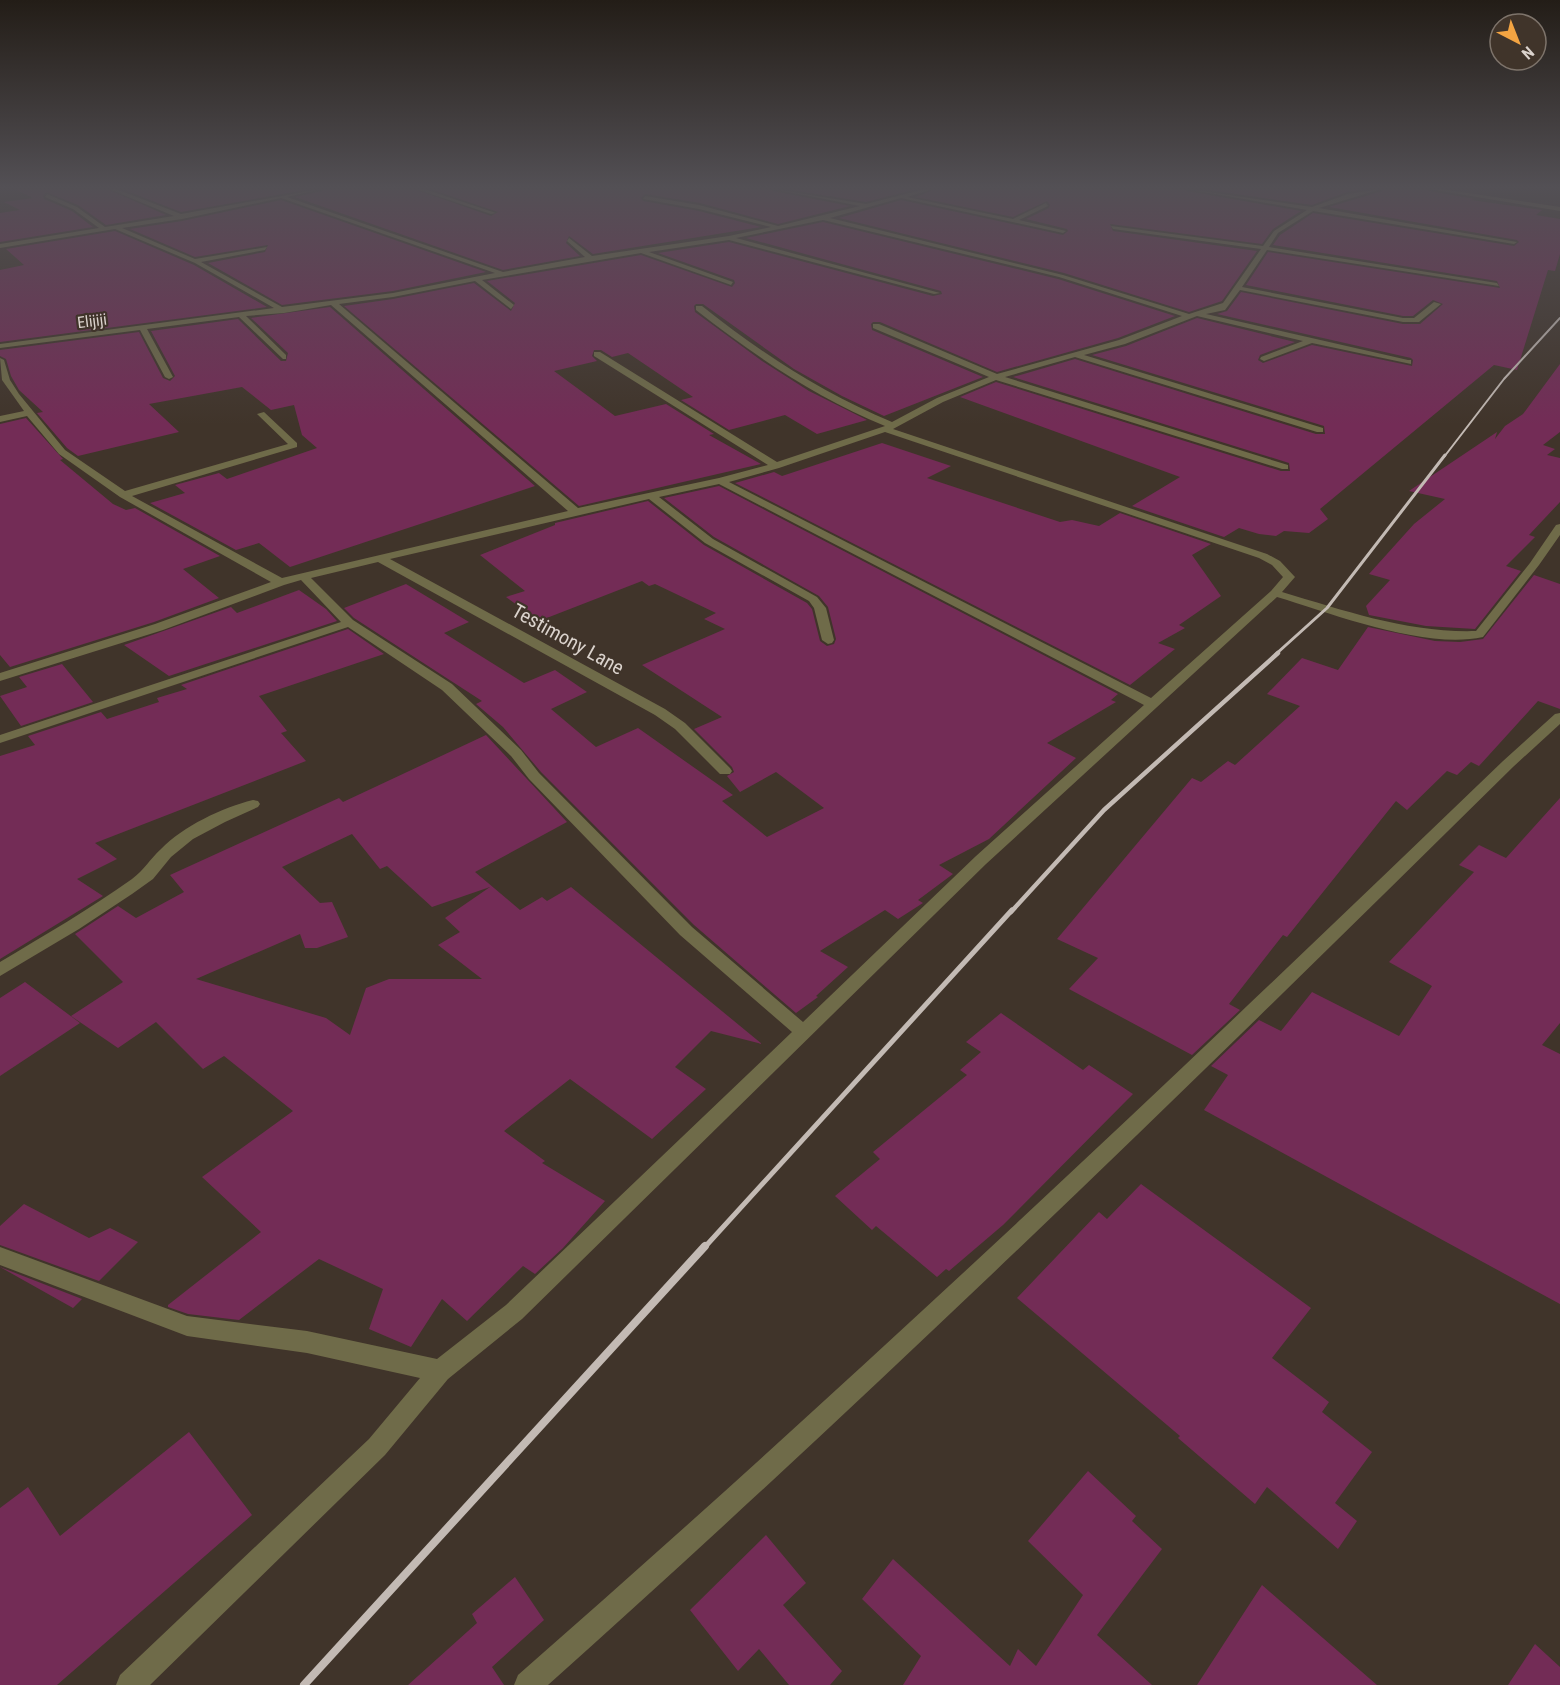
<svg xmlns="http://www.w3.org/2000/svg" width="1560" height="1685" font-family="'Roboto Condensed',sans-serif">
	<rect width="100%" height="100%" fill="#40342a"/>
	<path fill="#732c56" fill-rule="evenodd" d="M15,189H107L166,215L106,225L78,205L46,192L43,196L44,199L72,211L93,227L0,242V213L20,210L4,202L33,198Z
		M122,189H310L181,212Z
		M323,189H414L491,216L498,212L430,189H771L773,191L850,206L778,224L700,203L645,194L641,198L643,201L699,211L761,227L593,254L569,236L566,243L580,256L503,270L295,197L322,191Z
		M785,189H917L866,202Z
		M935,189H1185L1187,191L1301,211L1273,229L1262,244L1110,224L1113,231L1257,251L1222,301L1189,312L1064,273L839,218L901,200L1063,235L1068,231L1067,229L1026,219L1049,208L1050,205L1047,201L1013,217L916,197Z
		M1201,189H1368L1347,192L1312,205Z
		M1383,189H1427L1429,191L1475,199L1471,200L1542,210L1536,215L1560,219V254L1555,271L1548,270L1517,370L1494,365L1320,509L1328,519L1309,533L1284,531L1276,536L1259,534L1239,528L1224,537L1132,506L1180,477L960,397L996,382L1281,471H1290L1289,463L1013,377L1075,359L1316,434H1325L1324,426L1092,355L1126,346L1197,318L1295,342L1260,355L1258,360L1263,363L1312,345L1412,366L1413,360L1411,358L1217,314L1227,311L1241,292L1403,324H1420L1443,304L1433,300L1413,316H1403L1246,285L1268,252L1500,288L1497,281L1273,245L1280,235L1313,213L1514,246L1519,242L1517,240L1329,207L1382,191Z
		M281,200L486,272L393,291L282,305L208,263L265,252L268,245L195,257L130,229L182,221Z
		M823,222L1058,279L1175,316L1118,338L997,372L880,322H873L871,324L872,330L983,377L884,416L842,396L794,369L703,304H696L694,306L695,312L762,361L809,391L867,420L817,434L785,415L729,430L681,400L693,397L628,353L612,357L601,350H594L592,356L597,361L554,371L615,416L666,404L714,434L709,435L761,464L579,506L344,306L393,299L474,283L511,311L515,303L487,281L641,255L732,287L735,283L734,280L658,253L729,242L933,296L942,294L941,291L746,238Z
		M115,231L194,265L267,307L0,342V270L24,265L6,249Z
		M330,307L535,486L290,567L259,543L236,550L150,503L185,493L175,485L219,473L227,479L317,448L302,435L294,405L271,410L242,387L149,404L179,432L78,456L67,448L37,413L43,412L19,390L11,376L6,359L0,356V350L139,332L163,378L170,381L175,376L151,331L238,319L281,361H286L288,353L251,318Z
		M1560,364V432L1543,445L1555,449L1547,455L1560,458V502L1529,535L1535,537L1506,566L1521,571L1475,629L1426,626L1369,615L1366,606L1390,580L1369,574L1414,524L1445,499L1409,491L1497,432L1495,439L1505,426L1523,414Z
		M26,418L63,459L60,460L113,504L126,510L135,508L220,556L183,569L219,598L154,622L10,667L0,655V424Z
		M882,443L951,466L927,478L1060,522L1072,520L1099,526L1120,513L1211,544L1192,555L1221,596L1179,625L1185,628L1158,643L1175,649L1130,685L735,483L774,472L782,476Z
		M719,486L1118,694L1111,700L1116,702L1047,743L1076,758L989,839L939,865L953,874L918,900L923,903L898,919L885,910L820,951L848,967L816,996L818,997L796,1013L694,925L541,772L503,727L476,704L482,701L354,618L344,608L406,584L469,622L444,633L524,683L555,670L587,692L551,709L596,747L638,728L733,795L722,801L767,837L824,808L776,772L740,792L727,776L734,772L732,767L694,729L722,717L642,665L725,629L704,619L716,613L655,584L649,586L642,581L539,621L506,597L525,591L480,555L555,525V523L648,501L704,545L807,603L812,609L820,641L827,646L834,644L836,639L828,607L819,596L714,537L664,498Z
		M1534,575L1560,584V709L1538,701L1479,766L1471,762L1457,775L1447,771L1407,810L1396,801L1287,937L1283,935L1229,1004L1240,1010L1192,1055L1069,989L1098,958L1057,939L1192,778L1201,782L1228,761L1235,765L1300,706L1267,694L1302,658L1338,670L1368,627L1435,641L1460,642L1483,639Z
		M299,590L326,609L337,621L169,676L124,645L231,607L237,613Z
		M348,629L384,654L259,696L287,731L281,733L306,761L95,843L117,859L77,879L103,896L0,959V756L35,745L28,736L101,712L107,719L159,702L157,698L187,689L181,685Z
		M62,664L93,702L21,726L0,696L27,687L19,677Z
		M486,735L567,822L475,872L520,910L542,897L547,901L571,887L762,1044L711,1031L675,1067L706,1089L652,1139L570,1079L504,1131L545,1161L542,1163L605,1201L563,1248L535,1274L523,1266L467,1321L442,1299L411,1347L369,1329L383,1289L319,1259L239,1320L188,1314L168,1307V1305L261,1232L202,1177L293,1111L224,1056L203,1069L156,1022L118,1048L71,1016L123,982L75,934L118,906L136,918L184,892L170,875L339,798L343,802ZM352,834L380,869L387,866L432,907L490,887L445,918L460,932L438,945L482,979H389L366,988L350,1035L326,1018L196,979L300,934L305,948H317L348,937L332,902L320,903L282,867Z
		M1560,798V1023L1542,1045L1560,1054V1304L1204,1110L1228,1075L1211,1066L1259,1020L1281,1031L1312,992L1399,1036L1432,986L1389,962L1474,872L1459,865L1479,845L1506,858Z
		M25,982L80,1023L0,1076V998Z
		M1001,1013L1083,1070L1089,1065L1133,1094L1003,1225L949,1271L946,1269L937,1277L876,1226L872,1230L835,1196L880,1159L873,1152L967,1075L960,1070L981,1052L966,1042Z
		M1141,1184L1311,1308L1272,1358L1329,1402L1322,1412L1372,1452L1335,1503L1357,1521L1338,1549L1267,1487L1255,1504L1178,1438L1180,1436L1017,1298L1099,1212L1107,1219Z
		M24,1204L89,1238L110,1228L138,1242L99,1281L0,1245V1226Z
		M0,1267L82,1299L73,1308Z
		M189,1432L252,1515L57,1685H0V1508L28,1487L60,1536Z
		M1088,1471L1136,1516L1132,1521L1162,1549L1097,1635L1152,1685H903L921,1656L862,1599L893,1559L1010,1666L1018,1649L1036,1666L1083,1595L1028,1541Z
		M766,1535L806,1583L783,1605L842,1671L830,1685H789L759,1649L738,1671L690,1610Z
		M515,1577L544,1620L492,1667L504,1685H408L477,1623L472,1614Z
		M1262,1585L1377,1685H1197Z
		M1535,1644L1560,1667V1685H1508Z"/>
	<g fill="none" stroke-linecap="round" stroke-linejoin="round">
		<path fill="#6f6b49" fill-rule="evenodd" d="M109,189H116L181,214L321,189L287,197L503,272L585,257L567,241L569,238L592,256L729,236L771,227L699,209L643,199L645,196L699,205L778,226L860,206L773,189L866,204L925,189H933L907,197L1013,219L1046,203L1048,206L1019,220L1066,231L1063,233L901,198L830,218L1063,275L1189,314L1223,303L1261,249L1113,229L1111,226L1263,246L1274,231L1307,210L1187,189L1312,207L1348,194L1381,189L1319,208L1517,242L1514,244L1313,211L1278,233L1269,247L1497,283L1499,286L1267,250L1242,287L1403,318H1414L1434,302L1441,304L1419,322H1403L1240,290L1225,310L1206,314L1408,360H1411V364L1312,343L1264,361L1260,359L1261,357L1303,341L1197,316L1125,344L1084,355L1323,428V432H1317L1075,357L1005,377L1288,465V469H1282L996,380L943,402L893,429L1267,554L1280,561L1295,577L1282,592C1346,611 1408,633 1476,631L1530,563L1556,525L1560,524V535L1539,565L1483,637C1426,650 1333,614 1277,597L986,864L522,1319L448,1379L385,1455L150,1685H116L120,1675L369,1439L420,1378L307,1353L187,1336L0,1265V1247L187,1316L307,1331L437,1359L506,1305L792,1032L680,935L529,779L511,756L442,690L348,627L0,743V735L341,622L301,580L284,585L163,630L0,681V673L155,624L271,582L120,497L59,454L27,416L0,422V416L24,411L2,380L0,358L4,360L10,380L19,394L65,450L125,491L288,444L257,414L264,412L297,443V447L132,496L282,578L568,511L331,305L284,313L246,316L286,355V359H283L239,317L147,329L173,377L169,379L165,377L140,330L0,348V344L274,308L195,263L115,229L0,248V244L99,228L73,209L45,197L47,194L77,207L105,227L174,216ZM281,198L495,273L393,293L282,307L201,262L265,250L267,247L195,259L122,228L182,219ZM823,220L1059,277L1182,316L1119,340L997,374L879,324H873V328L989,377L937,398L892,422C822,393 761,353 702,306H696V310C755,356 815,397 885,426L777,462L600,352H594V356L768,465L719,478L578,508L339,304L393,297L475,281L511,309L514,305L482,280L641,253L731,285L733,282L649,252L729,240L934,294L940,293L736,238ZM885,432L1259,558L1272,565L1283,577L1271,591L1151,698L729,482L779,468ZM719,484L1144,705L976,856L803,1022L692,927L539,773L521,750L452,684L353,620L311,578L378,562L655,715L675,729L720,774H730L732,771L730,768L685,723L665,709L390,559L649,499L705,543L809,601L814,608L822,640L828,644L832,643L834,640L826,608L817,597L713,539L659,497Z
			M416,189H424L496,213L491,214Z
			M1429,189H1441L1560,207V211Z
			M1560,713V724L1513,767C1197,1079 879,1389 548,1685H514L518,1675C855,1380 1180,1072 1503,761L1555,714Z
			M253,800L258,801L260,804L258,807L225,822L193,839L171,857L153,879L132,894L79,929L0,976V962C45,935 90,909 132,879C144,870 150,859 161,849C184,826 221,808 253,800Z"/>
		<path stroke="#c3bab4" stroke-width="2" d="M1444,457L1504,379L1560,318"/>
		<path stroke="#c3bab4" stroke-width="3" d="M1276,654L1327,608L1445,455"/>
		<path stroke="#c3bab4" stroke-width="4.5" d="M1011,912L1104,810L1278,653"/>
		<path stroke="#c3bab4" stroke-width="5" d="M704,1248L1012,910"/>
		<path stroke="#c3bab4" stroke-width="8" d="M304,1685L705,1246"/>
	</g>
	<linearGradient id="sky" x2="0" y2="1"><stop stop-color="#231d17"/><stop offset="0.44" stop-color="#535055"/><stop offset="1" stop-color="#535055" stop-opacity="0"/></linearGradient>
	<rect width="1560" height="425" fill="url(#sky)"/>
	<g text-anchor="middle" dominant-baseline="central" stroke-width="4.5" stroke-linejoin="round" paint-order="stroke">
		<g font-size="16" fill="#dbd3cd" stroke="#40342a">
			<text transform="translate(92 321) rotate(-7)">Elijiji</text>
		</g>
		<g font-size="20" fill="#dbd3cd" stroke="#40342a">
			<text transform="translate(568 639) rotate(29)">Testimony Lane</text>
		</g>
	</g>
	<g transform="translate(1518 42) rotate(138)"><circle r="28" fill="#40342a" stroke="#7e746b" stroke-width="1.5"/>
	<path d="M0-4.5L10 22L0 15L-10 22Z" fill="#f3a442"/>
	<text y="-9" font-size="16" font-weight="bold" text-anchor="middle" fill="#dbd3cd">N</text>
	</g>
</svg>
